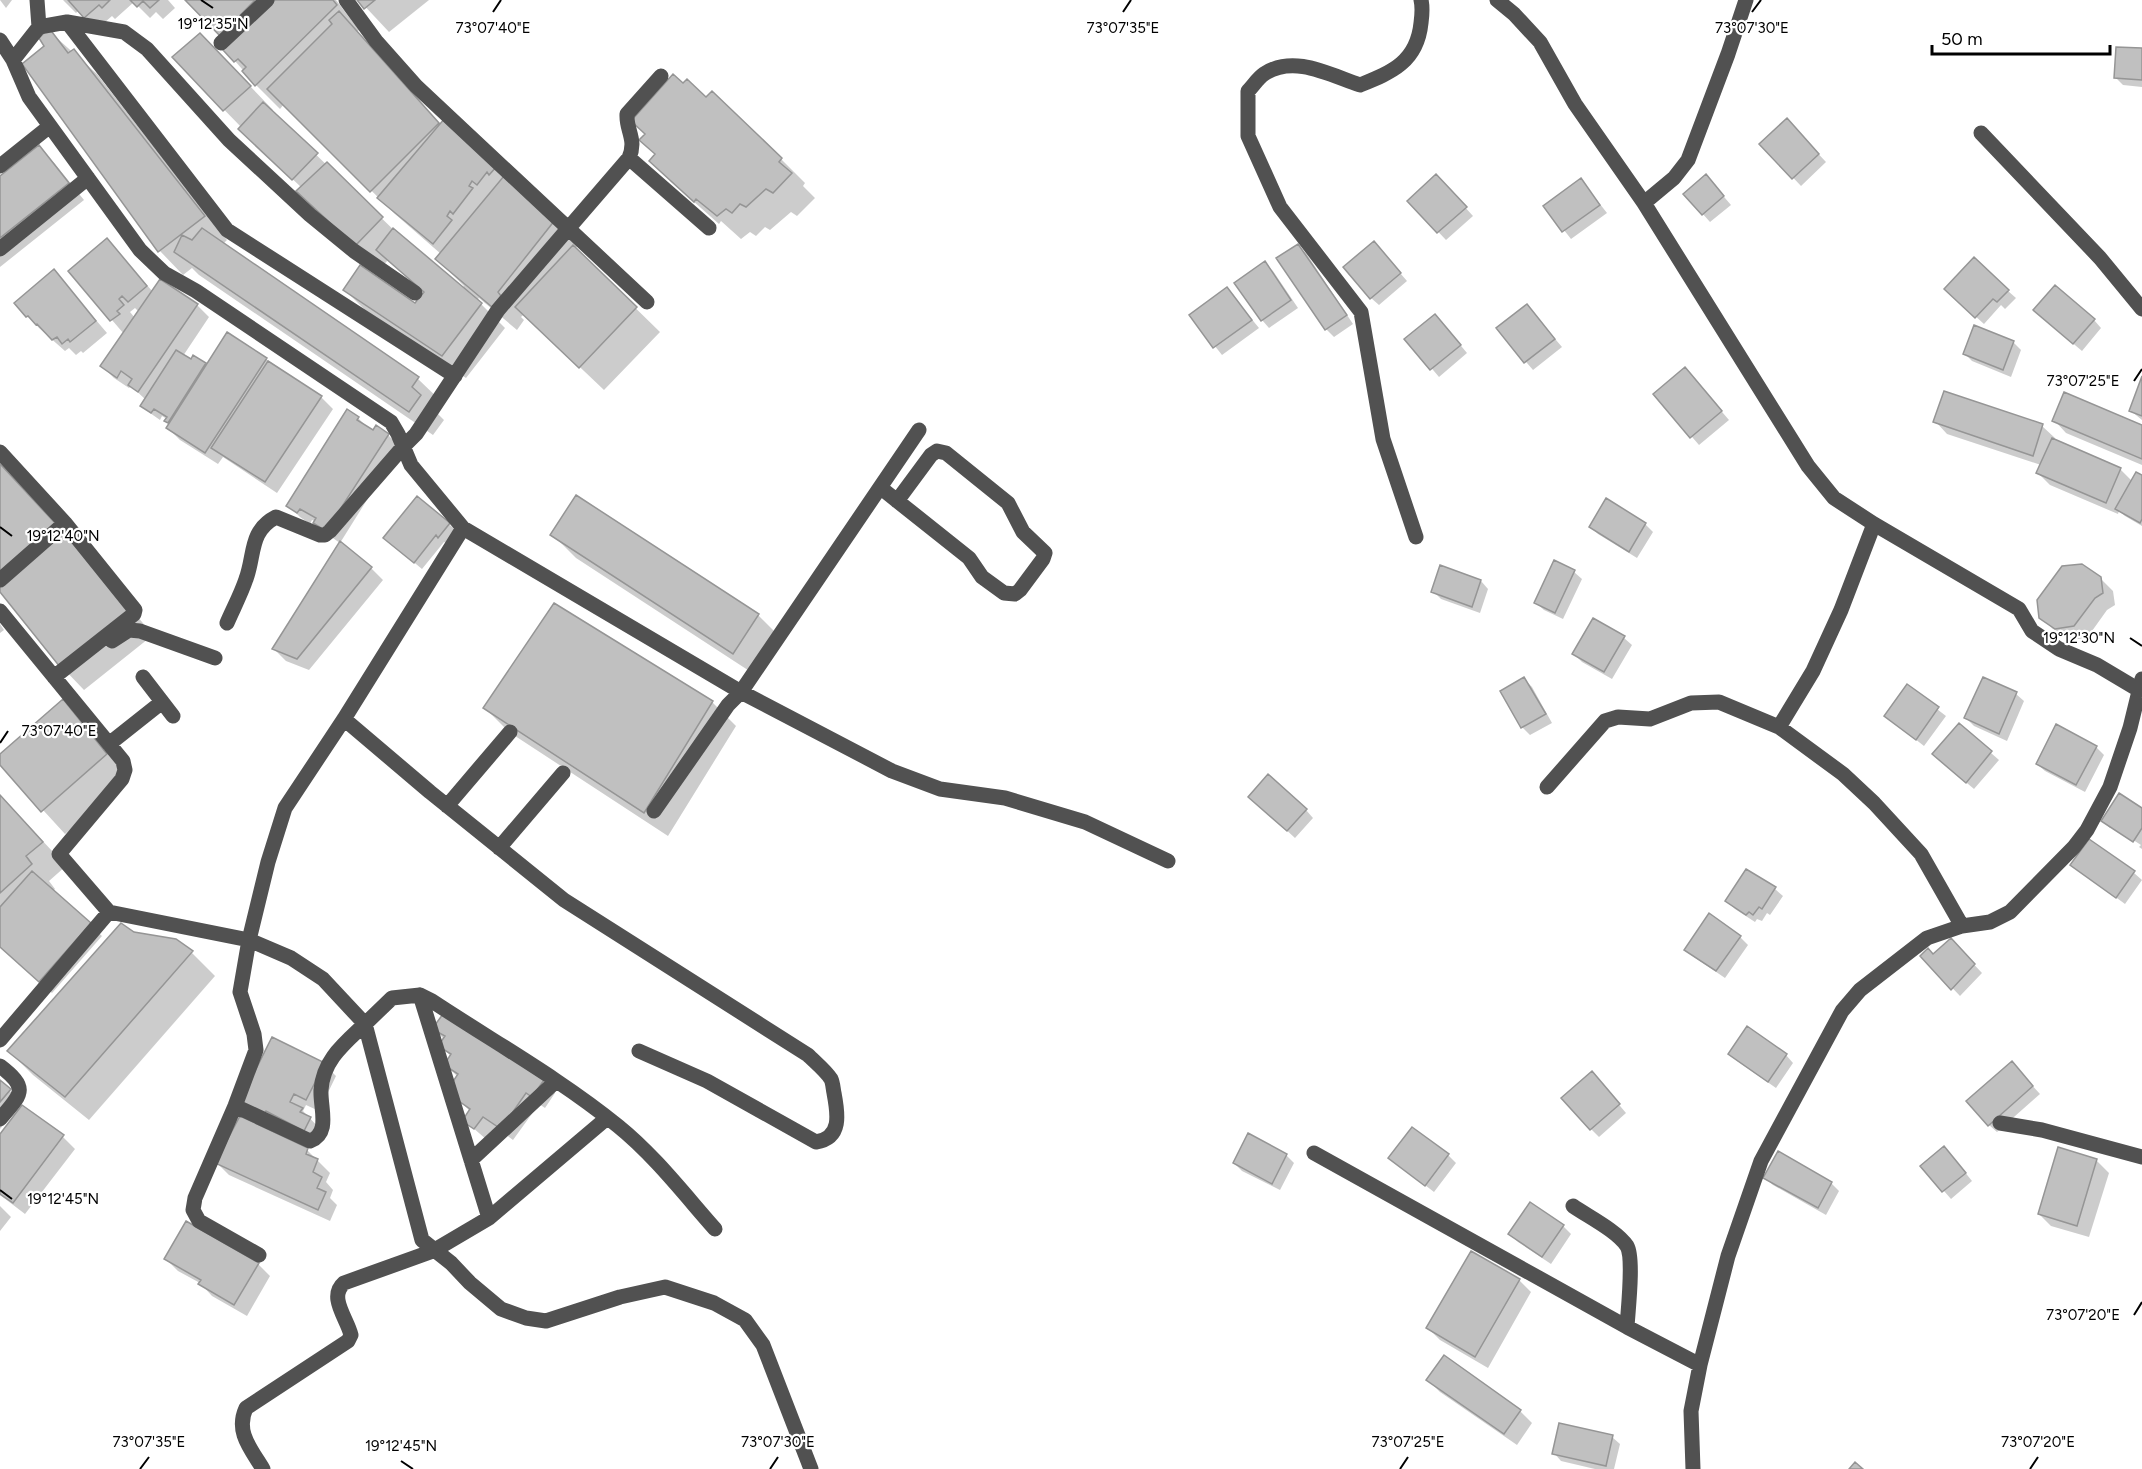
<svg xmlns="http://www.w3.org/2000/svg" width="2142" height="1469" font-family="Figtree,sans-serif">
	<rect width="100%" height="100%" fill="#fff"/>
	<path fill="#0003" fill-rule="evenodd" d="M0,0H12L6,8Z
		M63,0H168L175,8L163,19L156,12L150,18L134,2L115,19L112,16L97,29L79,10L76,13Z
		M187,0H336L359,30L357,32L441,125L445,121L578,245L575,249L660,332L604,390L524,314L521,317L524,320L517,330L479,298L477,300L505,328L466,378L369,314L345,290L415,305L425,293L388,260L380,269L302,188L252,141L242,128L174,58L224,59L273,110L272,112L401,237L462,288L464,286L437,259L441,254L395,214L284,104L280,109L256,85L235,61L231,44Z
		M359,0H429L389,32Z
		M49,31L97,74L227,240L223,244L418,379L442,402L435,411L444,420L433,435L199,275L192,268L183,275L160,251L24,64L46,46Z
		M2142,50V87L2123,85L2115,77Z
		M706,99L781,159L805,183L803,186L815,198L797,216L791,212L770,230L765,227L756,236L750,232L741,239L721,221L719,224L675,185Z
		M1794,128L1826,162L1801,186L1761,144Z
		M39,147L55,164L84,200L0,267V178Z
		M1581,180L1607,213L1571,239L1545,206Z
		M1444,184L1473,216L1446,240L1409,201Z
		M1713,184L1731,205L1710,222L1685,194Z
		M107,240L153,292L197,305L209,317L183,356L191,361L207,366L266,359L321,397L333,409L277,493L223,457L218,464L180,440L168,428L170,424L166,421L167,419L162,416L160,420L150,413L142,406L146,400L131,386L129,388L114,378L102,366L124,334L70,271ZM135,308L139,312L135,318L130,312Z
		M1298,246L1306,253L1353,324L1334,337L1326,329L1278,259Z
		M1381,251L1407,281L1379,305L1371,298Z
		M1265,263L1273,271L1298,308L1269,328L1262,320Z
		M54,271L107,333L83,353L81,351L76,355L69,348L65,351L39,328L16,303Z
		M1227,289L1259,328L1222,355L1191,316Z
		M2008,291L2016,298L2005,309L2001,305L1984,324L1954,297Z
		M1527,306L1562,347L1533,370L1498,329Z
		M2043,318L2094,320L2101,328L2082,351Z
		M1442,323L1467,353L1439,377L1407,339Z
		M2013,342L2021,350L2011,377L1972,361L1964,353Z
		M1692,377L1729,420L1699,445L1655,394Z
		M2142,380V420L2131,411Z
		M358,418L370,430L388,435L400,447L340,543L327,534L315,521L312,520L310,524L300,517L288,505Z
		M2054,420L2142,427V465L2066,433Z
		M1935,421L2042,426L2055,438L2054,440L2120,469L2132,481L2142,477V526L2125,516L2119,511L2118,514L2050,485L2038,473L2041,465L1947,434Z
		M0,465L88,558L153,635L84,690L61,666L0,590Z
		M449,524L457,532L447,544L444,542L422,569L393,545Z
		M1645,524L1653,532L1637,558L1598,534L1591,527Z
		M552,534L758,615L782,639L757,676L576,558Z
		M1555,562L1574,572L1582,579L1563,619L1544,610L1536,603Z
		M371,568L383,580L309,670L286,661L274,649Z
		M2100,578L2113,591L2115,605L2107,610L2087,638L2069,640L2053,629L2041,617Z
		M1481,581L1488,589L1480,613L1441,599L1433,591Z
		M0,624L4,630L0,633Z
		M1624,638L1632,645L1612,679L1582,662L1574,654Z
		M1524,679L1532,687L1552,723L1530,735L1522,727Z
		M1907,686L1946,716L1924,746L1886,716Z
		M2016,694L2024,701L2007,741L1974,726L1966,718Z
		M63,701L130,778L65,834L0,763V756Z
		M712,702L736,726L668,836L509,732L485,708Z
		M1959,725L1999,760L1974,789L1942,762Z
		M2096,747L2104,755L2085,792L2045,771L2037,764Z
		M0,795L66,866L49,881L55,889L53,891L102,936L52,993L0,947Z
		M1258,804L1306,810L1313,818L1295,838Z
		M2142,810V849L2139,847L2141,845L2110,825V828L2103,821Z
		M2072,865L2134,873L2142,880L2125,904Z
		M1775,889L1783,896L1770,915L1767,913L1762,921L1757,919L1755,922L1735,909L1727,901Z
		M1740,937L1748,945L1725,978L1694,957L1686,949Z
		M1951,940L1982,973L1960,996L1922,956H1933Z
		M192,953L215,976L89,1120L33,1075L9,1051Z
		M434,1029L543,1081L555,1093L545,1108L539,1104L513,1140L496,1127L487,1140L464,1120L470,1111L455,1097L458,1077L446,1065L452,1057L440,1046L445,1040Z
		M1730,1053L1786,1055L1793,1063L1776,1088L1737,1061Z
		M324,1064L336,1076L319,1111L306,1105L303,1111L322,1131L316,1142L253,1114Z
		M2019,1071L2040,1094L1997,1132L1989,1125Z
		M1599,1081L1626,1113L1599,1137L1591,1129Z
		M0,1082L22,1102L0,1129Z
		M0,1137H63L75,1149L25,1214L0,1195Z
		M307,1150L330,1173L326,1182L333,1190L330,1198L337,1205L330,1221L229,1175L217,1163Z
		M1778,1153L1831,1183L1839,1191L1826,1215L1773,1185L1765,1178Z
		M1286,1155L1294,1163L1280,1190L1242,1171L1234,1163Z
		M1448,1155L1456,1163L1434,1192L1390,1158Z
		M1952,1156L1972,1181L1951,1199L1922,1166Z
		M2096,1160L2109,1173L2089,1237L2051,1226L2039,1214Z
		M0,1206L11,1217L0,1231Z
		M1563,1226L1571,1234L1551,1264L1518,1242L1510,1234Z
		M166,1259L258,1264L270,1276L247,1316L212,1296L200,1283L178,1271Z
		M1519,1280L1531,1292L1488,1368L1440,1340L1428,1328Z
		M1444,1357L1520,1411L1532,1423L1517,1445L1440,1392L1428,1380Z
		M1612,1437L1620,1444L1614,1469H1595L1561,1461L1554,1453Z"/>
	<path fill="#c0c0c0" stroke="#959595" stroke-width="1.5" d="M68,0H110L102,8L99,5L84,18Z
		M130,0H159L150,8L143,1L137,7Z
		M185,0H255L220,36Z
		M275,0H333L337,5L255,86L242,71L246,67L238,59L234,62L223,50Z
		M357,0H375L364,9Z
		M339,11L439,123L370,192L267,89L332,24L329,20Z
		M49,28L68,53L74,49L205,216L158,252L22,64L44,46L39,38Z
		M200,33L251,86L223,111L172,57Z
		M2116,47L2142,48V80L2114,78Z
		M673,74L683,83L687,79L706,97L712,91L782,158L779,162L792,173L773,193L766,189L746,207L740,204L732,213L726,209L717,216L696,199L694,202L649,161L655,154L639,140L645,134L631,121Z
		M263,102L318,153L292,180L238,129Z
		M445,118L498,165L489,175L487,172L477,185L472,181L469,186L473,188L453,214L450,211L447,216L452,220L433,244L377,198Z
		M1787,118L1819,154L1792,179L1759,144Z
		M39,145L69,183L0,238V176Z
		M327,162L383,217L355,246L296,191Z
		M1436,174L1467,207L1437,233L1407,201Z
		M1706,174L1724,196L1702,215L1683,194Z
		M504,176L555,220L498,292L501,296L492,307L435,259Z
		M1581,178L1600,205L1562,232L1543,206Z
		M202,228L419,377L412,387L421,395L409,412L174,252L182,235L192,240Z
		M393,228L482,303L442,356L343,290L360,265L415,303L424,292L376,250Z
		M107,238L147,286L128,302L122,296L119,299L124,305L117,311L120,314L110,321L68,271Z
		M1374,241L1401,273L1370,299L1343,267Z
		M1298,244L1347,315L1325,330L1276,258Z
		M573,245L637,307L579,368L515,307Z
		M1974,257L2009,290L1997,302L1993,299L1975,318L1944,289Z
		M1265,261L1291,300L1261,321L1234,283Z
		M54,269L96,321L70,342L68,339L62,344L57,337L52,340L37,324L36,325L28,316L26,317L14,303Z
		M160,279L198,304L138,392L128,385L132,379L121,371L117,378L100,366Z
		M2055,285L2095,319L2073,344L2033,310Z
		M1227,287L1252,320L1213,348L1189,315Z
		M1527,304L1555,339L1524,363L1496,328Z
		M1435,314L1461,345L1430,370L1404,339Z
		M1974,325L2014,341L2003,370L1963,354Z
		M227,332L267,358L205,453L166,428Z
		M176,350L191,359L193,355L206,363L168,423L164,421L167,417L154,409L151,413L140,406Z
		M268,361L322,396L265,482L211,448Z
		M1685,367L1722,411L1690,438L1653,394Z
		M2142,376V416L2129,411Z
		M1944,391L2043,424L2033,456L1933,422Z
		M2064,392L2142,425V459L2052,421Z
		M347,409L359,417L357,420L373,430L376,425L389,434L326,531L313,523L316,518L300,509L297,513L286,506Z
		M2052,438L2121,468L2106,503L2036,473Z
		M0,464L55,523L0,573Z
		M2136,472L2142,475V519L2140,523L2115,509Z
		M576,495L759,614L733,654L550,535Z
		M417,496L450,523L438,538L436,535L414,563L383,538Z
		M1606,498L1646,523L1629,552L1589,527Z
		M64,532L131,611L60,667L0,592V587Z
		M340,541L372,567L297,659L272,649Z
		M1554,560L1575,570L1555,613L1534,603Z
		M2082,564L2101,577L2103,593L2095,598L2074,626L2055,629L2039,618L2037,600L2062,566Z
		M1440,565L1481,580L1472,607L1431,592Z
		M554,603L713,701L644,813L483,708Z
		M1593,618L1625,636L1604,672L1572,654Z
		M1524,677L1546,714L1521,728L1500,691Z
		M1983,677L2017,692L1999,734L1964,718Z
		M1907,684L1939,707L1916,740L1884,716Z
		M63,699L107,754L41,812L0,765V754Z
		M1959,723L1992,751L1966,783L1932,754Z
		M2056,724L2097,746L2076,785L2036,764Z
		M1268,774L1307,809L1287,831L1248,797Z
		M2119,793L2142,808V828L2133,842L2101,821Z
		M0,795L43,842L26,856L32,864L0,893Z
		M2089,839L2135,871L2116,898L2070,865Z
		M1746,869L1776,887L1762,909L1759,907L1753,915L1749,912L1746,915L1725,901Z
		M32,871L91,923L39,982L0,947V907Z
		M1709,913L1741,936L1716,971L1684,950Z
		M121,923L134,932L176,939L193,951L65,1097L7,1051Z
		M1951,938L1975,964L1951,990L1920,956L1928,948L1933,954Z
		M443,1014L544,1080L532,1097L526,1093L501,1129L483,1117L474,1129L462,1121L470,1109L453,1097L450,1086L458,1074L444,1065L451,1054L438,1046L445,1036L432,1029Z
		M1747,1026L1787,1054L1768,1082L1728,1054Z
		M272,1037L325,1063L306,1100L294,1094L290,1102L303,1108L300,1112L311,1117L304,1131L266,1111L264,1115L239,1103Z
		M2012,1061L2033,1086L1988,1126L1966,1101Z
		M1592,1071L1620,1104L1590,1130L1561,1098Z
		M0,1080L11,1089L0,1102Z
		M22,1105L64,1135L13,1203L0,1194V1134Z
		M240,1116L308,1148L306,1154L318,1159L313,1172L322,1177L317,1188L326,1192L318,1210L215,1163Z
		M1412,1127L1449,1154L1425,1186L1388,1158Z
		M1248,1133L1287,1154L1272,1184L1233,1163Z
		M1944,1146L1966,1173L1942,1192L1920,1166Z
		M2058,1147L2097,1159L2077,1226L2038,1214Z
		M1778,1151L1832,1182L1818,1208L1763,1178Z
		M1530,1202L1564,1225L1542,1257L1508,1234Z
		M186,1221L259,1263L234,1305L198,1284L201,1280L164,1259Z
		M1471,1251L1520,1279L1475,1357L1426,1328Z
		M1444,1355L1521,1410L1504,1434L1426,1380Z
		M1559,1423L1613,1435L1606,1466L1552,1454Z
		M1855,1462L1863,1469H1849Z"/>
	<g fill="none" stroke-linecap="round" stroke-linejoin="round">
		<path stroke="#515151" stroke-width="15" d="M346,0L376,41L416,86L647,302
			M1497,0L1514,14L1540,42L1575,104L1644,203L1808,466L1834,498L1874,524L2019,609L2032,631L2059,649L2097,665L2139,690
			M67,22L124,32L147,49L229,140L310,215L354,251L415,293
			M39,27L67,22L227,230L455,376
			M0,40L13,60L29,97L140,250L164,273L196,291L391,422L398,434L411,465L463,528L741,692L892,771L940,789L1005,798L1085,822L1168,861
			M221,43L267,0
			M13,60L39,27L37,0
			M1981,133L2100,258L2142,309
			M629,158L709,228
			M0,166L50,126
			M1644,203L1674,178L1688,160L1728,54L1746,0
			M0,249L88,178
			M0,452L65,523L135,610L134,614L54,677
			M881,488L969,558L982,577L1004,593L1015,594L1020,590L1043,559L1045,553L1023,532L1008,503L946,453L937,451L931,455L897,501
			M463,528L344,719L285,808L268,862L249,940L291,958L323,979L365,1024L392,998L420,995L432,1001C494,1042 560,1079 618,1126C654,1155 684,1194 715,1229
			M1416,537L1383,439L1361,312L1280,207L1248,136V91C1253,86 1258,78 1264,74C1294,54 1330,75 1360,85C1392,72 1417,62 1421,23C1422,15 1423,8 1421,0
			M0,580L65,523
			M0,611L123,761L125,770L122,779L59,854L109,912L249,940L240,992L254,1034L256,1050L235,1106L195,1198L193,1210L199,1221L259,1255
			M227,623C233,609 241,594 246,579C255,555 249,531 276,517L320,535H325L330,531L403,447L416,434L498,310L629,158C637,139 626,131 627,114L661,76
			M112,641L129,630L140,631L215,658
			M143,677L173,716
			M344,719L430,792L564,900L808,1055C815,1062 826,1071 831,1079C833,1083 833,1089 834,1093C838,1114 842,1138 816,1142L707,1081L639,1051
			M1779,727L1813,671L1841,610L1874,524
			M109,744L162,702
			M1547,787L1605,721L1618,717L1650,719L1691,703L1719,702L1779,727L1843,774L1874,803L1921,854L1962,926
			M447,806L510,732
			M654,811L728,705L741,692L919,430
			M499,848L563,773
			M420,995L489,1218
			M0,1040L109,912
			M0,1066C30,1089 21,1094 0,1119
			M235,1106L310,1141C331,1133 320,1108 321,1090C323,1060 344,1044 365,1024L422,1240L451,1263L470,1283L501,1309L526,1318L546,1321L620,1297L665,1287L714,1303L745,1320L763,1345L811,1469
			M2000,1123L2042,1130L2142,1157
			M1314,1153L1627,1327L1700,1365
			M471,1160L555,1082
			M1573,1206C1589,1217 1617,1231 1627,1246C1634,1258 1628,1310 1627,1327
			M263,1469C251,1449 235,1432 246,1408L348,1341L351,1335C347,1318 328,1297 344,1283L433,1251L489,1218L607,1118
			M1693,1469L1691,1411L1700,1365L1728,1256L1761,1161L1842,1011L1860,990L1927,938L1962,926L1990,922L2010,912L2074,847L2087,830L2110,787L2130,728L2142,679"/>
	</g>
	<path fill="none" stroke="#000" stroke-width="2" d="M201,0L213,8M493,12L501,0M1123,12L1131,0M1752,12L1761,0M2134,381L2142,369M0,527L12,536M2130,638L2142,646M0,743L8,731M0,1190L12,1199M2134,1315L2142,1302M401,1461L413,1469M140,1469L149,1457M770,1469L778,1457M1400,1469L1408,1457M2030,1469L2038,1457"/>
	<g font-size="15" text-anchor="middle" fill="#000" stroke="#fff" stroke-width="4.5" stroke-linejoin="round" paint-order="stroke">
		<text x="213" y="29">19°12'35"N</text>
		<text x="493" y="33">73°07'40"E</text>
		<text x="1123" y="33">73°07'35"E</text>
		<text x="1752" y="33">73°07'30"E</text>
		<text x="2083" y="386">73°07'25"E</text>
		<text x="63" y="541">19°12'40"N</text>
		<text x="2079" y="643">19°12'30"N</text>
		<text x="59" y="736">73°07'40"E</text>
		<text x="63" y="1204">19°12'45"N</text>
		<text x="2083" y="1320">73°07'20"E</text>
		<text x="149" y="1447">73°07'35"E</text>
		<text x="778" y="1447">73°07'30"E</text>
		<text x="1408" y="1447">73°07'25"E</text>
		<text x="2038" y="1447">73°07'20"E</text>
		<text x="401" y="1451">19°12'45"N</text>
	</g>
	<path d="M1932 45v9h178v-9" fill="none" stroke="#000000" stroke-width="3"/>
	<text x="1941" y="45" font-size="18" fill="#000000" stroke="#ffffff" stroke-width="4.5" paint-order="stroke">50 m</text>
</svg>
